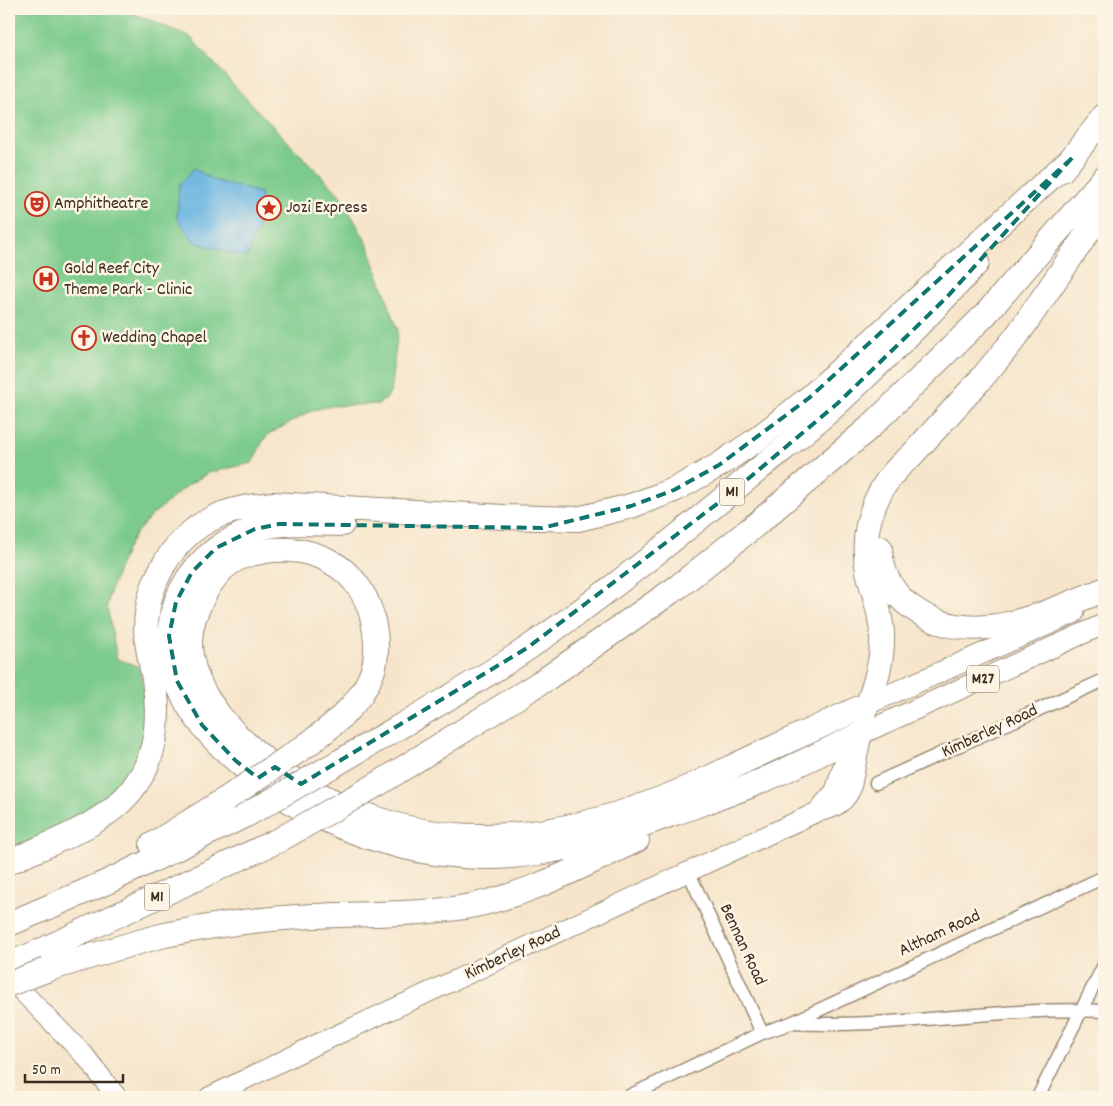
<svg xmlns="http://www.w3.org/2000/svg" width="1113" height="1106" font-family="Dekko,sans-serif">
	<rect width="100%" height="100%" fill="#fcf5e5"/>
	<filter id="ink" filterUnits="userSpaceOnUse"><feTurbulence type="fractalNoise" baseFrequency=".02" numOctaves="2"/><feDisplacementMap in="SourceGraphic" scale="10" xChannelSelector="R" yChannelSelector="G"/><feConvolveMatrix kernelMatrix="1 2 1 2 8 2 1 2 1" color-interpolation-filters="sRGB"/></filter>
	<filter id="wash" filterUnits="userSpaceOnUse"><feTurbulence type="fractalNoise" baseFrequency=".0096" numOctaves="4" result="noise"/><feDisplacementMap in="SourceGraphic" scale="20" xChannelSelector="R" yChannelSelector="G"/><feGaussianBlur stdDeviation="1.12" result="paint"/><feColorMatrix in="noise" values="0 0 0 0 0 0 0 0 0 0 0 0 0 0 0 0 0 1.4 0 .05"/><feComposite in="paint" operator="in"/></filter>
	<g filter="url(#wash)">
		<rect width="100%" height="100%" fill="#f6e5cb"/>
		<path fill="#7ccb8c" stroke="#5c7a55" d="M9,9H122L189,36L256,109L340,195L368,245L398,330L390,393L386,399L378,404L332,406L313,410L269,434L263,441L252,463L208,473L188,485L151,516L136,533L126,550L111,588L107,606L117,659L138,666C152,710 147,761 113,795C88,819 40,837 9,851Z"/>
		<path fill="#68b4e1" stroke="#526f80" d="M194,168L213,180L261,193L259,227L246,258L194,242L177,218L179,185Z"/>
	</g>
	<g filter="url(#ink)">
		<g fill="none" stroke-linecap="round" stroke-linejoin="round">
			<defs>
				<path id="street" d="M876,783L1104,680
					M689,873L762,1033
					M793,1023C897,1029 1000,1006 1104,1011
					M627,1097L762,1033L791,1023L1104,877
					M1038,1097L1104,965"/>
				<path id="secondary" d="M821,807L835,791L846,756
					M9,978L85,1056L117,1097
					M209,1097L313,1046L817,812C833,809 844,804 851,789L868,704"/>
				<path id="primary" d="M868,704L1074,613
					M861,734L1104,624"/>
				<path id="highway" d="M1062,170L1104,117
					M342,524C313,523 281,521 253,530C177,556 147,635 188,705C204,732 228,755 253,774C267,785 281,796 296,805C305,810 315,814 324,819C373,842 428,856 482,857C549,858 609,837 672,814C703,803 735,793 766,779C798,765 829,749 861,734
					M880,548C881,571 892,594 911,607C972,652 1042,613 1104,590
					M307,745C332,726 361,704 372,673C377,659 377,646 375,632C367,564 305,536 244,556C220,564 206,588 197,610C164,686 256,761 315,792C335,803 356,812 377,819C409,830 445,836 479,836C542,837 604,821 663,798C689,788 715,775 740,763C783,743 825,724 868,704C876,681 883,659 882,634C881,612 873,592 868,571C859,527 877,483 911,456L981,379L1016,337L1104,209
					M339,762C402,725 467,689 528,648C607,594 681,534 754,473C782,450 812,427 839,402C886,358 933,312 977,263
					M378,784L546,679L679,586L758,523L869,428L985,315L1104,178
					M152,845L226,799
					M9,862C50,843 111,823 136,784C158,753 160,715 154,679C151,662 146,644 146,627C147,583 172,539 211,519C231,509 252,506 273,504L504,517L578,519L631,506L674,490L719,465L756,440L809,398L1072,158
					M9,924L107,882L248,814
					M9,964L34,954L279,840
					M46,970C85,958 125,945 165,935C208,926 252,920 296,917C352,913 410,916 465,907C527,896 582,866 637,840"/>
			</defs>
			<use href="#street" stroke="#988874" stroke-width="15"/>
			<use href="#secondary" stroke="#988874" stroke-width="21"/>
			<use href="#primary" stroke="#988874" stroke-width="22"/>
			<use href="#highway" stroke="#988874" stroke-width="26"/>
			<use href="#street" stroke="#fff" stroke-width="12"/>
			<use href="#secondary" stroke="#fff" stroke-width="19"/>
			<use href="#primary" stroke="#fff" stroke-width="20"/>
			<use href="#highway" stroke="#fff" stroke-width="24"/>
			<defs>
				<path id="highway-bridge" d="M226,799L307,745
					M248,814L339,762
					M279,840L378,784
					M9,984L46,970"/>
			</defs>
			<use href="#highway-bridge" stroke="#988874" stroke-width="26" stroke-linecap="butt"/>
			<use href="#highway-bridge" stroke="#fff" stroke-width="24"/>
		</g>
	</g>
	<path fill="none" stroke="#0f766e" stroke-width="4" stroke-dasharray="10 6" stroke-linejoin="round" d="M1072,158L947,297L838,403L730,494L527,648L301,784L275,767L258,778L236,761L202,725L177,681L169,636L176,602L192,572L216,548L255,529L279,524L542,528L631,506L674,490L719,465L809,398Z"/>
	<defs>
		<symbol id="theatre-ring" viewBox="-11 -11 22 22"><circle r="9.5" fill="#fcf5e5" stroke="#c8321e" stroke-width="1.5"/><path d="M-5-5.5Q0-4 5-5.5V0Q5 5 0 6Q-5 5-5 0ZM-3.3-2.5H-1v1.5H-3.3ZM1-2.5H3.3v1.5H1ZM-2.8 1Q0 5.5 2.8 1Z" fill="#c8321e"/></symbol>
		<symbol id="sight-ring" viewBox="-11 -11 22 22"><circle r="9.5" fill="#fcf5e5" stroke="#c8321e" stroke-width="1.5"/><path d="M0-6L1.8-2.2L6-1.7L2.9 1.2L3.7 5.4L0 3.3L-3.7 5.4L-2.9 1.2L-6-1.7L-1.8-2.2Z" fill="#c8321e"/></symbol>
		<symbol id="hospital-ring" viewBox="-11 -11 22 22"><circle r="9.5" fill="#fcf5e5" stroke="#c8321e" stroke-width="1.5"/><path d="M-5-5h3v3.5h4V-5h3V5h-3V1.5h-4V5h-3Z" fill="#c8321e"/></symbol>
		<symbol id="church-ring" viewBox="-11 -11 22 22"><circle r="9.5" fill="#fcf5e5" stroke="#c8321e" stroke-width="1.5"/><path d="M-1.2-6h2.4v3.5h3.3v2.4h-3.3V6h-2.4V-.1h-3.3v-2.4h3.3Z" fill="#c8321e"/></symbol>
	</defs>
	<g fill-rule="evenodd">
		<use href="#theatre-ring" x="23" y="190" width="28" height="28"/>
		<use href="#sight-ring" x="255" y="194" width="28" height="28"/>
		<use href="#hospital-ring" x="32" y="265" width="28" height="28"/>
		<use href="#church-ring" x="70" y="324" width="28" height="28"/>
	</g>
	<g text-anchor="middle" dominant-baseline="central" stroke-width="5" stroke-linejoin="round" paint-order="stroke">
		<g fill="#fcf5e5" stroke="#75675a" stroke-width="1">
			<rect x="719.5" y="478.5" width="25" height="27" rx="4"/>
			<rect x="967" y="665.5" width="32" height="27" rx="4"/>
			<rect x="144.5" y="883.5" width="25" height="27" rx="4"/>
		</g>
		<g font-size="16" font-weight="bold" fill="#3b2a1e">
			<text x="732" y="492">M1</text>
			<text x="983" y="679">M27</text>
			<text x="157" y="897">M1</text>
		</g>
		<g font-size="18" fill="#3b2a1e" stroke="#fcf5e5" text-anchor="start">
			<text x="54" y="204">Amphitheatre</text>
			<text x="286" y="208">Jozi Express</text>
			<text x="64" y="269">Gold Reef City<tspan x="64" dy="21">Theme Park - Clinic</tspan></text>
			<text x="102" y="338">Wedding Chapel</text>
		</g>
		<g font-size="18" fill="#3b2a1e" stroke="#fcf5e5">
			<text transform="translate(990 732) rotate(-25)">Kimberley Road</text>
			<text transform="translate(940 934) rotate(-25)">Altham Road</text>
			<text transform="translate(742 945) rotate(65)">Bennan Road</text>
			<text transform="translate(513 954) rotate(-25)">Kimberley Road</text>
		</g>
	</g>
	<rect width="1113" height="1106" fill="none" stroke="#fcf5e5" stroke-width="30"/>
	<path d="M25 1074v8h98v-8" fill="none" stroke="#3b2a1e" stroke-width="2.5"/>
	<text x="32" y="1074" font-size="15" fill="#3b2a1e" stroke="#fcf5e5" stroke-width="4" paint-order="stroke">50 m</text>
</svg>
